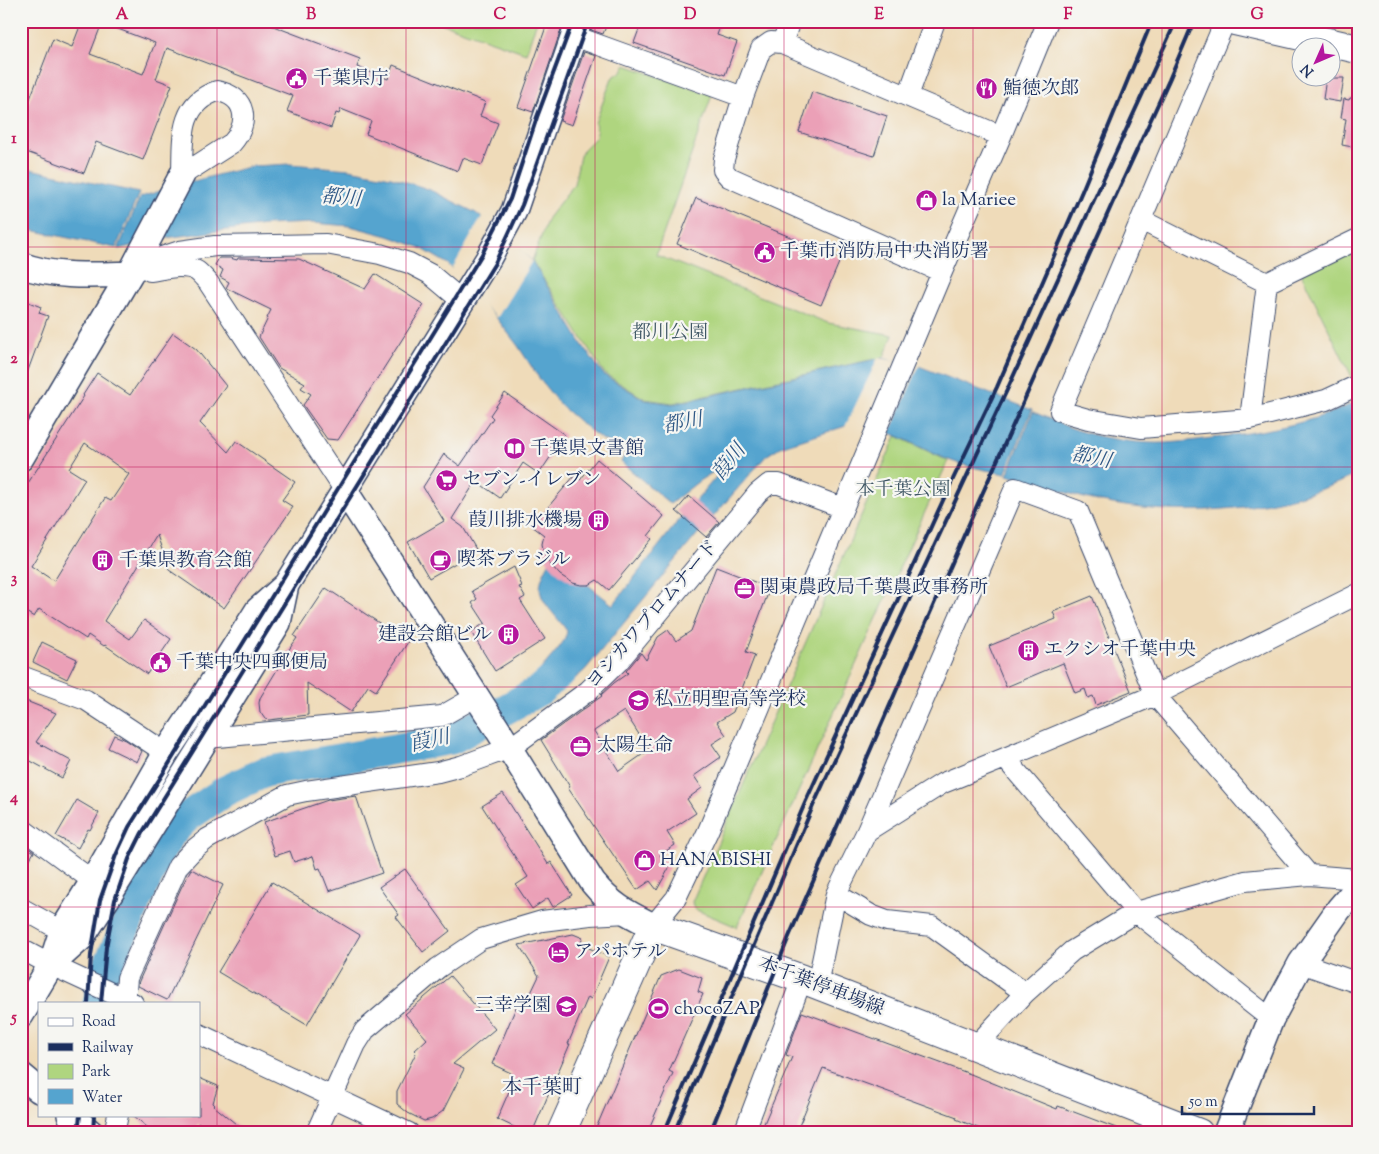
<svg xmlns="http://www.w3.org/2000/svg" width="1379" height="1154" font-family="'Sorts Mill Goudy','Noto Serif JP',serif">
	<rect width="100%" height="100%" fill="#f6f6f2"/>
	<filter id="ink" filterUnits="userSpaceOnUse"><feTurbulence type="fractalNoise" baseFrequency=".02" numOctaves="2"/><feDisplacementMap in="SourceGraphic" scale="10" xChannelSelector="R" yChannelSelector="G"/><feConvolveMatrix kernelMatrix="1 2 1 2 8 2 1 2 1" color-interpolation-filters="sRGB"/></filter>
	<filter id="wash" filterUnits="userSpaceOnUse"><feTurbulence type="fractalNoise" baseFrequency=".0096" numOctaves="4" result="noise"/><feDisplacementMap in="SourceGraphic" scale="20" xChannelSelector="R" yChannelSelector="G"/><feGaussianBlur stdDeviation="1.12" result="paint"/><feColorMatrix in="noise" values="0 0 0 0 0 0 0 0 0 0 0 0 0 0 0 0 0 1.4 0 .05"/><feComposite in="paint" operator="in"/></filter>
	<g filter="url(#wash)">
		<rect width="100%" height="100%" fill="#efdbb9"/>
		<path fill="#afd57f" stroke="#65826e" d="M435,21H537L526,53Z
			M625,65L712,95L656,255L828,323L893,335L884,357L673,403L645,399L605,374L532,261L548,218L574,184L580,156L584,149L596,137L597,131L595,123L612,78L622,71Z
			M1358,247V379L1354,381L1301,273Z
			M896,436L948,461L737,927L694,909L692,902Z"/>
		<path fill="#55a4cf" stroke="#386a96" d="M290,164L349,169L391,177L428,189L476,213L532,261L583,346L604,375L645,400L673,404L881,358L916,365L1032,410L1005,474C988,470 966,467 949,460C916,447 888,426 852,424L780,447L766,456L713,517L695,502L720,472L718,469L699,481L670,504L621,462L626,452L600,438L582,424L560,405L541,381L518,346L495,316L448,264L419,247L388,236L350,226L313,223L265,225L165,238L118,249L140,197L205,178L253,166Z
			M21,167L139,193L116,248L21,228Z
			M1358,401V474C1275,514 1169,520 1081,497C1056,490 1032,482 1007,475L1033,412C1051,419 1072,430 1090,434C1114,440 1141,444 1166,443C1188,442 1211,438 1234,435C1277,429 1318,421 1358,401Z
			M682,516L700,531L585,670C569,685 551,695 532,706L521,689L533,680L541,669L558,649L565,639L567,631C545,600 527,596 553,557L613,605Z"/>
		<path fill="#efdbb9" d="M483,215L532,261L497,318L451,271Z
			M878,358L920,364L889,434L863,427H852L844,429Z"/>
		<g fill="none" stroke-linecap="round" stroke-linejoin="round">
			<path stroke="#55a4cf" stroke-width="31" d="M98,1003L108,966L156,858L171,833L187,817L225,791L265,772L452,739L540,690L561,672"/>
		</g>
		<g id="blocks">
			<path fill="#eba0b7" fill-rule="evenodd" d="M82,21H260L360,59L357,67L388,79L393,65L485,102L480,116L498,123L482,165L463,158L458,171L366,134L371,121L341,109L339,114L336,113L331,128L287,111L293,96L167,48L156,79L172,85L143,160L96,142L84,173L21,150V122L53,39L72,47ZM102,23L155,43L143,74L90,54Z
				M548,21H564L533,112L518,107Z
				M593,21H608L603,34L591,30Z
				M642,21H722L717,35L737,42L725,75L634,43Z
				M584,52L596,56L572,125L560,121Z
				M1326,78H1344L1340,102L1323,99Z
				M812,92L887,116L874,156L799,132Z
				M1350,98H1358V148L1342,145L1346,119L1341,118L1344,99L1349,100Z
				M696,198L841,258L821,305L677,244Z
				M219,258H230L237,260L238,258L299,259L365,289L375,274L424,305L338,440L327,439L303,405L311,394L301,388L305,383L279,368L259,337L268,318H267L271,310L226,288L229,282L220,277L223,270L215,265Z
				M21,299L41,307L39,313L48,316L23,384H21Z
				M173,333L196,349L226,386L200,423L228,452L236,441L295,482L282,500L293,507L224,608L169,570L157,535L104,621L130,639L144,620L171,639L147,674L105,645L104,646L88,635L86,639L39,609L34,617L21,609V494L84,396L83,395L97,373L130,395ZM85,443L129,474L111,501L105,498L54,581L31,566L85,479L69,469Z
				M505,393L565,435L539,474L523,463L500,498L476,481L452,519L463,527L477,551L429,578L408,542L444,521L423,487L444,454L460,466L493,418L490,415Z
				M597,459L664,516L648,536L652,539L609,590L597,580L589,585H581L573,583L560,575L548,562L544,553L542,544L544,535L532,526L575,475L580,480Z
				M689,496L719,522L706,537L676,511Z
				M514,567L522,586L519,587L525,597L520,600L545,639L495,671L471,632L485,623L472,603L477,599L472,591Z
				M716,567L770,588L746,652L755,655L733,712L717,722L726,735L712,744L721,757L694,776L702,788L687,799L696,813L667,832L675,845L660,855L669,868L657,890L650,881L637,890L568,788L570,787L541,740L602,696L601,695L614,683L628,673L626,671L641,653L646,660L658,637L668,630L676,641L691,631ZM624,711L649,750L619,771L594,731Z
				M326,588L408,642L376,691L368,686L351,712L307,683L308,715L269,720L265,719L260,712L259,703L260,698L280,665L279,664L297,638L294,636Z
				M1092,596L1131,691L1096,705L1093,696L1088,698L1085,689L1075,693L1063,663L1006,687L989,646L1056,619L1053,612Z
				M42,642L77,659L67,679L33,662Z
				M21,699L56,713L36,742L71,761L62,778L25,758L21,764Z
				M114,735L126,740L142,751L137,762L108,748Z
				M503,793L548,864L551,862L572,895L553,907L548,898L532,909L516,885L528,877L482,806Z
				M356,796L382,873L329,891L320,868L317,869L313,856L294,862L290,851L275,856L264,822L328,800Z
				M77,800L99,813L90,830L88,829L78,848L56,836Z
				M21,843L34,852L21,874Z
				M191,869L223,885L167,1000L138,986L139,981L181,888Z
				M405,869L450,931L423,952L396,917L399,915L379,887Z
				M272,882L360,935L307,1025L218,972Z
				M573,934L583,938L580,944L609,957L591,999L588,997L568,1044H570L532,1133H514L516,1128L497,1119L514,1080L509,1078L511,1073L492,1064L517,1005L519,1006L523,995L529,997L539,976L519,945Z
				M679,969L702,978L698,992L703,994L669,1071L673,1073L647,1133H594L661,976Z
				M450,976L495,1029L453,1064L464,1069L443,1111L432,1119L424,1121L408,1113L397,1104V1091L416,1053L414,1051L427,1039L405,1014Z
				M802,1012L973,1075L1057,1109L1058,1106L1124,1131V1133H990L956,1119L957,1117L823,1068L796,1133H760L792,1057L786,1055Z
				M199,1078L218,1086L213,1103L215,1105L214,1106L247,1133H209L204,1129L202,1133H199V1123L190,1133H154L133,1115H199Z"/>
		</g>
	</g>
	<g filter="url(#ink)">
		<use href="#blocks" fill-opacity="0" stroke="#3b496c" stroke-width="1"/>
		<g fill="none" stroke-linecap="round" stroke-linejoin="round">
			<defs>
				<path id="minor" d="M1225,21L1060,411L1088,419L1141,428L1250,419L1326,400L1358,385
					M574,36L743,97
					M782,43L790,21
					M217,91C247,96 250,123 232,143L182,175C183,141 178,104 217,91Z
					M908,96L935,21
					M1141,220L1267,283L1358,239
					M150,271C164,269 184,263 197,271C201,274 205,279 208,282L345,491
					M942,272L729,177L723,170L724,159L743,97L761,49L771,42L782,43L1001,136
					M130,274L156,259L180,251L215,246L326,244L380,254L409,263L430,274L462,301
					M1250,419L1267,283
					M21,676L86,700L166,753
					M207,738L442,716L477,696
					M1005,758L1136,912L1271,1019
					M21,828L93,881
					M867,831L943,783L1005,758L1155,695L1358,594
					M836,894L871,915L887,921L932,926L1025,993
					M21,908L62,931
					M653,926L676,898L708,831L942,272L1001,136L1048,21
					M21,949L51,965L133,1003
					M1301,963L1358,983
					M817,985L836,894L867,831L1015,488L1078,511L1155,695L1309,875
					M125,1003L127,978L178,866L192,851L207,839L287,795L306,791L438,772L461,766L510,748L588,691L618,662L758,493L769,484H779L843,508
					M199,1034L409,1133
					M976,1046L1025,993L1072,951L1136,912L1245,881L1309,875L1358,879
					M114,1133L118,1115
					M316,1133L356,1044L365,1030L438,968L481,939L542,921L590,915L628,913
					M744,1133L802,979"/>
				<path id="tertiary" d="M21,265C55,278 94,275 130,274
					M21,458L130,274L182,175
					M345,491L498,730L593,883C612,906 627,913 653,926
					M52,964L82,937L110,894L278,623L286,585
					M21,1015L51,965L62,931L93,881L166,753L200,702L258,610L286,585L488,259L514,211L579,21
					M21,1075L39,1090
					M70,1115L91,1133
					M1226,1133L1271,1019L1301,963L1339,909L1358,887"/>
				<path id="secondary" d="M561,1133L653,926L802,979L1199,1133"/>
				<path id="primary" d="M1235,21L1358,49"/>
			</defs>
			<use href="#minor" stroke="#3b496c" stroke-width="22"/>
			<use href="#tertiary" stroke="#3b496c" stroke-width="28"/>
			<use href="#secondary" stroke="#3b496c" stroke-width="30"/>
			<use href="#primary" stroke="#3b496c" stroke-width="30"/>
			<use href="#minor" stroke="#fff" stroke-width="20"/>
			<use href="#tertiary" stroke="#fff" stroke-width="25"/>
			<use href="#secondary" stroke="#fff" stroke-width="28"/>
			<use href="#primary" stroke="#fff" stroke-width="28"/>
			<path stroke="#1b2f5e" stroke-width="4" d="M88,1003L91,955L100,900L116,855L129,827L164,772L482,254L510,199L537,117L573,21
				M101,1003L106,947L115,900L129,859L142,833L234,685L495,263L522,205L588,21
				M78,1133L80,1115
				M93,1133L94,1115
				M664,1133L805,803L945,496L997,387L1082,191L1152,21
				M674,1133L813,806L1007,390L1176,21
				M710,1133L788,939L975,510L1112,204L1169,80L1194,21"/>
		</g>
	</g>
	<path fill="none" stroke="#c2185b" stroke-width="1" stroke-opacity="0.55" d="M217,21V1133M406,21V1133M595,21V1133M784,21V1133M973,21V1133M1162,21V1133M21,247H1358M21,467H1358M21,687H1358M21,907H1358"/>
	<defs>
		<symbol id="civic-disc" viewBox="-11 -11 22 22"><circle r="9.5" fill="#b5179e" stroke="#f6f6f2"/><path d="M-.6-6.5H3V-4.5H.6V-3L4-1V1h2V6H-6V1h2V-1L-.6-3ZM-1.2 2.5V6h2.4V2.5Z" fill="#fff"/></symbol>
		<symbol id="restaurant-disc" viewBox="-11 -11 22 22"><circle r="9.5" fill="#b5179e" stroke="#f6f6f2"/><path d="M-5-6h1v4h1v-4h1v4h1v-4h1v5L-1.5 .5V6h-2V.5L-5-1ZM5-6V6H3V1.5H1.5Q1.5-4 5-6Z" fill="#fff"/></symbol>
		<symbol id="shop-disc" viewBox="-11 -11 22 22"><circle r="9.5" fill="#b5179e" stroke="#f6f6f2"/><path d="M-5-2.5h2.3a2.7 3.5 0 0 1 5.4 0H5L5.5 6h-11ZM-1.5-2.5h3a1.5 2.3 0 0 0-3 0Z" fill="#fff"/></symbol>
		<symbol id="library-disc" viewBox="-11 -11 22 22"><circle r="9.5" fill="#b5179e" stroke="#f6f6f2"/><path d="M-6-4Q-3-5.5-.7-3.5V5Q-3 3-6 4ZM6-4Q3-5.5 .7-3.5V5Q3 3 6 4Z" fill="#fff"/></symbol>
		<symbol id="supermarket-disc" viewBox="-11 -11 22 22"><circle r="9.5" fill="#b5179e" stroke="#f6f6f2"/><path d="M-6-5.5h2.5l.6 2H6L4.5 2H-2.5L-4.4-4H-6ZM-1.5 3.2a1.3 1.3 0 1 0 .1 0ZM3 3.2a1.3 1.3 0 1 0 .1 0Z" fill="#fff"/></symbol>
		<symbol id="building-disc" viewBox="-11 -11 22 22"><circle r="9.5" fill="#b5179e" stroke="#f6f6f2"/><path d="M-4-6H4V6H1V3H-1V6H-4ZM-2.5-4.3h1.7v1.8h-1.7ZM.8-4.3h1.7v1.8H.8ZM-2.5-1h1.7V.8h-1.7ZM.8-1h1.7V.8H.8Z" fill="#fff"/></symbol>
		<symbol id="cafe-disc" viewBox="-11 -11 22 22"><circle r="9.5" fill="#b5179e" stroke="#f6f6f2"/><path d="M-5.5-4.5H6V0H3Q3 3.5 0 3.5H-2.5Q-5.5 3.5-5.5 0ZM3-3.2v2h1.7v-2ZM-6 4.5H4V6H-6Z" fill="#fff"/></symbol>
		<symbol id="office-disc" viewBox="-11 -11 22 22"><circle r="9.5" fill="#b5179e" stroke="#f6f6f2"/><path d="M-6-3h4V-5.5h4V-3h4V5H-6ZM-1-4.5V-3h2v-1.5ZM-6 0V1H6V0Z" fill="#fff"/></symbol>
		<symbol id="school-disc" viewBox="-11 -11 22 22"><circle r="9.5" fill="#b5179e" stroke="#f6f6f2"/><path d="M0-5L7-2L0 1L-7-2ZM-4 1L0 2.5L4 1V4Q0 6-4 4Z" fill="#fff"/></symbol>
		<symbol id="hotel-disc" viewBox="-11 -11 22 22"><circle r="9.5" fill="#b5179e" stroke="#f6f6f2"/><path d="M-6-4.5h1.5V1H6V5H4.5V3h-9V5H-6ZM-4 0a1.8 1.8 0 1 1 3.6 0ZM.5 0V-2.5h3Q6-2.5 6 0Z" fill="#fff"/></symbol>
		<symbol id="stadium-disc" viewBox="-11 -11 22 22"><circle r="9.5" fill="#b5179e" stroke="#f6f6f2"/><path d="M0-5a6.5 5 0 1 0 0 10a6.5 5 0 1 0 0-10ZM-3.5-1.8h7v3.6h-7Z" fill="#fff"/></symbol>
	</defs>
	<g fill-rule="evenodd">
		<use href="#civic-disc" x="284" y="66" width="25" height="25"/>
		<use href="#restaurant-disc" x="974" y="76" width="25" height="25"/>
		<use href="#shop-disc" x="914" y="188" width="25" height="25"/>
		<use href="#civic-disc" x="752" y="240" width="25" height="25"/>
		<use href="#library-disc" x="502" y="436" width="25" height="25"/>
		<use href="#supermarket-disc" x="434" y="468" width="25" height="25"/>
		<use href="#building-disc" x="586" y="508" width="25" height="25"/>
		<use href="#cafe-disc" x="428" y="548" width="25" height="25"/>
		<use href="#building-disc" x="90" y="548" width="25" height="25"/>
		<use href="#office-disc" x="732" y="576" width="25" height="25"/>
		<use href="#building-disc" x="496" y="622" width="25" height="25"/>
		<use href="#building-disc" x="1016" y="638" width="25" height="25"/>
		<use href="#civic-disc" x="148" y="650" width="25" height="25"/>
		<use href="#school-disc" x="626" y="688" width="25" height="25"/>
		<use href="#office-disc" x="568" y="734" width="25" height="25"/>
		<use href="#shop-disc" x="632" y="848" width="25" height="25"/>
		<use href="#hotel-disc" x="546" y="940" width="25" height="25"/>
		<use href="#school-disc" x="554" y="994" width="25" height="25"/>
		<use href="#stadium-disc" x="646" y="996" width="25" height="25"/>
	</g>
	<g text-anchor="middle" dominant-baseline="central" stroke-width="4.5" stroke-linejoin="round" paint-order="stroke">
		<g font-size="19" fill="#1b2f5e" stroke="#f6f6f2" text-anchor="start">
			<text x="313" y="79">千葉県庁</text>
			<text x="1003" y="89">鮨徳次郎</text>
			<text x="942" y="200">la Mariee</text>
			<text x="780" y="252">千葉市消防局中央消防署</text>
			<text x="530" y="449">千葉県文書館</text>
			<text x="463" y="480">セブン-イレブン</text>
			<text x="582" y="521" text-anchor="end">葭川排水機場</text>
			<text x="457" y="560">喫茶ブラジル</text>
			<text x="119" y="561">千葉県教育会館</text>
			<text x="760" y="588">関東農政局千葉農政事務所</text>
			<text x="492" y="635" text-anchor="end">建設会館ビル</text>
			<text x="1044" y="650">エクシオ千葉中央</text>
			<text x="176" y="663">千葉中央四郵便局</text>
			<text x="654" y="700">私立明聖高等学校</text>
			<text x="597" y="746">太陽生命</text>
			<text x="660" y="860">HANABISHI</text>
			<text x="574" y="952">アパホテル</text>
			<text x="551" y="1006" text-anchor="end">三幸学園</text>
			<text x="674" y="1009">chocoZAP</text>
		</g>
		<g font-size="19" fill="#405866" stroke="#f6f6f2">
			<text x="670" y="333">都川公園</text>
			<text x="903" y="490">本千葉公園</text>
		</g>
		<g font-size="19" fill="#1b2f5e" stroke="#f6f6f2">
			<text transform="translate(653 615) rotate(-49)">ヨシカワプロムナード</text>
			<text transform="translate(821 987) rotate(21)">本千葉停車場線</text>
		</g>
		<g font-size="20" font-style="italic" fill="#2f5886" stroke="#f6f6f2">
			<text transform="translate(341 199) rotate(5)">都川</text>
			<text transform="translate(683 424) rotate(-11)">都川</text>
			<text transform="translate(1091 459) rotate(11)">都川</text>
			<text transform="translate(730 463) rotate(-52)">葭川</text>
			<text transform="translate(430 742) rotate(-13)">葭川</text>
		</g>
		<g font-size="20" fill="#1b2f5e" stroke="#f6f6f2">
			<text x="542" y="1088">本千葉町</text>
		</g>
	</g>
	<rect width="1379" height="1154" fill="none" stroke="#f6f6f2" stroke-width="55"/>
	<rect x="38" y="1002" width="162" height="115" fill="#f6f6f2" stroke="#9ea6b7"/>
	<rect x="48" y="1018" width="25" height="8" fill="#ffffff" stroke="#9ea6b7"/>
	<text x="82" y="1026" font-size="15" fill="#1b2f5e">Road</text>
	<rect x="48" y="1043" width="25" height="8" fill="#1b2f5e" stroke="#9ea6b7"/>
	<text x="82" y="1052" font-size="15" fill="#1b2f5e">Railway</text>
	<rect x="48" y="1064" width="25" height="15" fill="#afd57f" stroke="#9ea6b7"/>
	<text x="82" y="1076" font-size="15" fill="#1b2f5e">Park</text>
	<rect x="48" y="1089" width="25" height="15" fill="#55a4cf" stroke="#9ea6b7"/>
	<text x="82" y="1102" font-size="15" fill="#1b2f5e">Water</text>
	<g transform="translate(1316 62) rotate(225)"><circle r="24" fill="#f6f6f2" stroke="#9ea6b7"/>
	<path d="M0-4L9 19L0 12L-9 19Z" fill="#b5179e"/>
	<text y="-8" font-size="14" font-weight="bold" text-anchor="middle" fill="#1b2f5e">N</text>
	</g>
	<path d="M1182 1106v8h132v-8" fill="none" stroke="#1b2f5e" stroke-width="2.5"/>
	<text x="1189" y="1106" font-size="15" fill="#1b2f5e" stroke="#f6f6f2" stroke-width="4" paint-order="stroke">50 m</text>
	<rect x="28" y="28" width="1324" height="1098" fill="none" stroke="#c2185b" stroke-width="2"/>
	<g font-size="16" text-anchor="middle" font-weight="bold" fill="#c2185b">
		<text x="122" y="19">A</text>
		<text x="311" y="19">B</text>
		<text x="500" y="19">C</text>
		<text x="690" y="19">D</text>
		<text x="879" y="19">E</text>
		<text x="1068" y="19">F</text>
		<text x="1257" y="19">G</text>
		<text x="14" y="143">1</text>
		<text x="14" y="363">2</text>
		<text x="14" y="583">3</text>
		<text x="14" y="802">4</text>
		<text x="14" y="1022">5</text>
	</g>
</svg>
